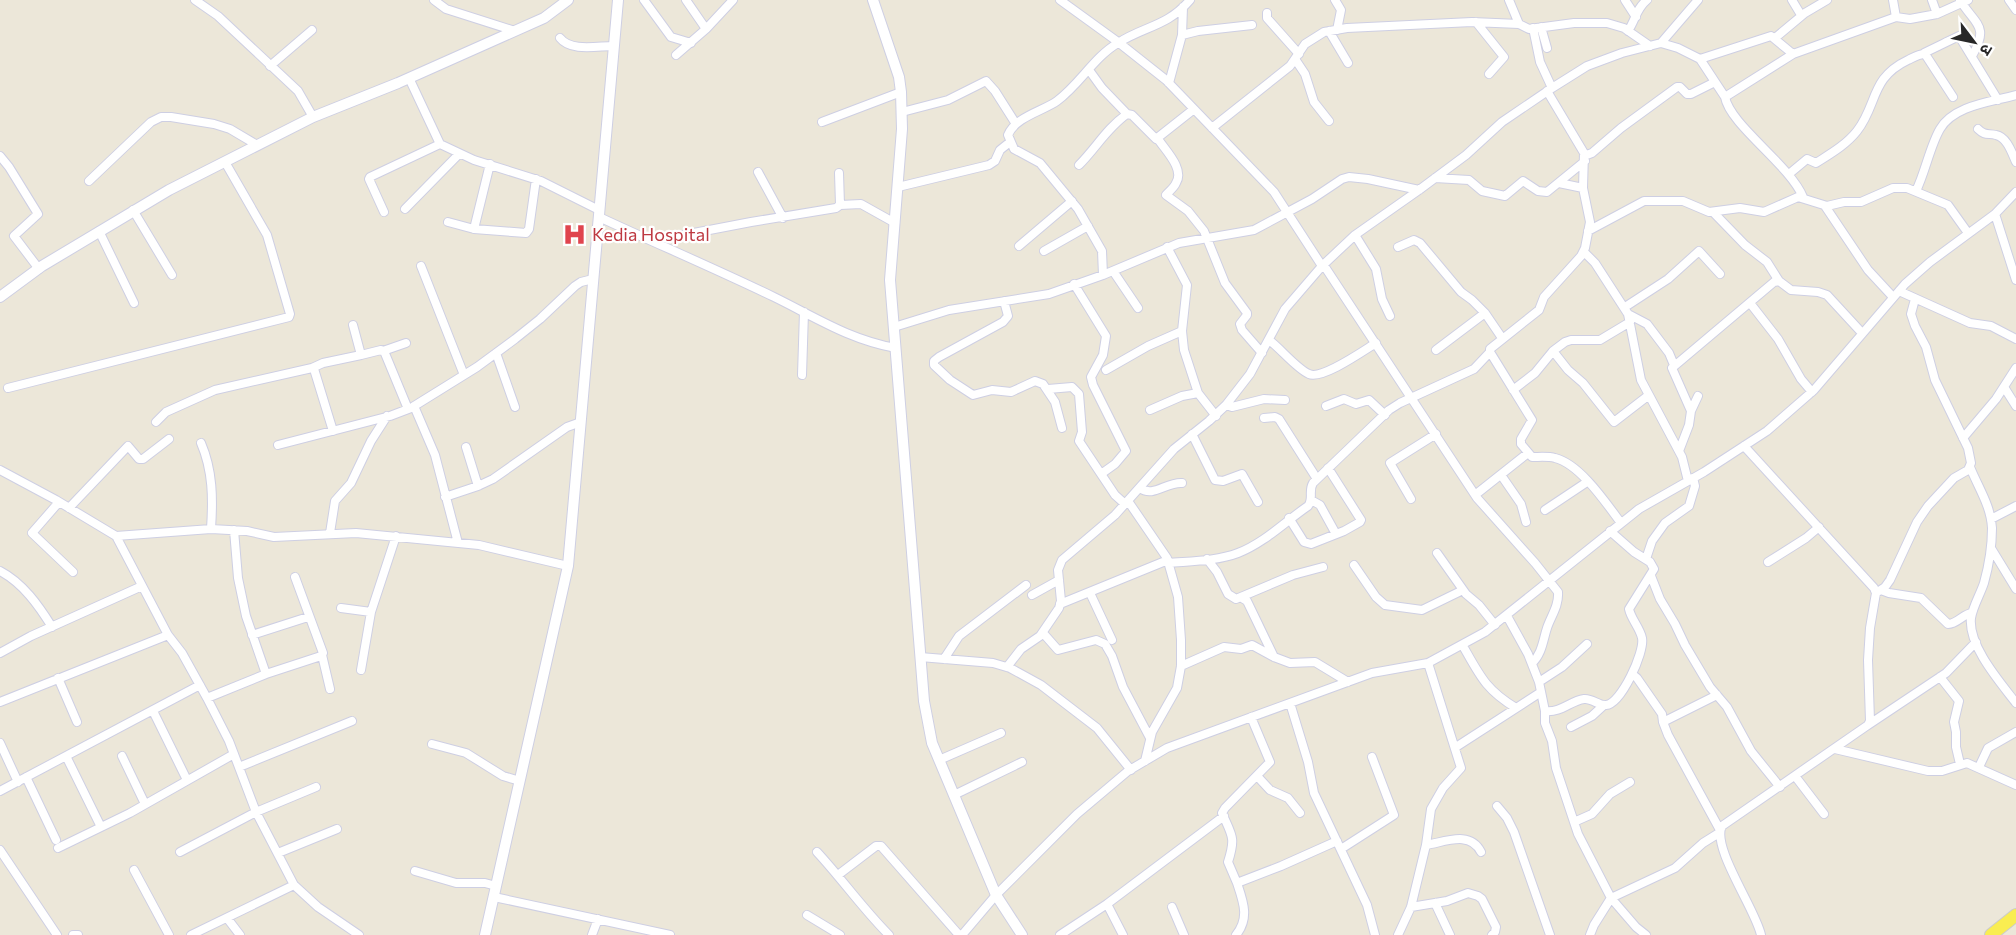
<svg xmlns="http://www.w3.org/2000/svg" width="2016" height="935" font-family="Commissioner,'Noto Sans Devanagari',sans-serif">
	<rect width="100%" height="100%" fill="#ece7d9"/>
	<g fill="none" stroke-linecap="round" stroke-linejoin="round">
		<defs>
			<path id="street" d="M195,0L218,16L298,91L313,117
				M434,0L446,9L515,31
				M644,0L671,37L691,43
				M686,0L706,29
				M1060,0L1118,42L1166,80L1274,192L1322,266
				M1335,0L1341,10L1337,30
				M1509,0L1519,24
				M1625,0L1636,17
				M1792,0L1801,15
				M1960,0C1975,25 1990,25 1972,56
				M2009,0L2016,10
				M1267,13V18L1299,54
				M1937,14L1968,0
				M1896,17L1910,19L1937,14L1932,0
				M1476,22L1504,57L1489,74
				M1541,27L1547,48
				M1533,28L1540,62L1552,88
				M1329,31L1348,63
				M1628,31C1636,19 1636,9 1647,0
				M1182,35L1198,31L1252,25
				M560,38C571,52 597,46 614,46
				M1775,38L1805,13L1827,0
				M1661,43L1678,48L1700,59L1725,97L1793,54L1896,17L1893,0
				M1924,53L1959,36L1998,100
				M676,55L706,29L733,0
				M1295,59L1305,74L1314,102L1329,121
				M1700,59L1771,36L1793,54
				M270,66L312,30
				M1089,70L1102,88L1127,114
				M409,78L440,144L474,160L541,181L599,210
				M1169,83L1182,35L1183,7
				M1725,97C1730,125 1789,164 1803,197
				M902,112L948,100L986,81L995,91L1016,124
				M822,122L901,92
				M1212,128L1290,66L1305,44L1324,32L1347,28L1472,22L1519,24L1529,29L1574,23H1607L1624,28L1650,46
				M1978,129C1985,136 1988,133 1996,135C2007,137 2012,153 2016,162
				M1158,139C1165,150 1185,169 1176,183C1174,188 1169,191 1166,195L1188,211L1204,231L1225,283L1247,313V315L1240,324L1242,330L1262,353
				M0,156L9,167L38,214L14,236L39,269
				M1584,156L1592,153L1621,128L1677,87H1680L1687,94H1691L1715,82
				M1079,165C1096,148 1107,128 1127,114L1132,115L1156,139L1194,109
				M758,172L783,218
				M1789,174L1807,159L1816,163C1830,154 1846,145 1857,131C1878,104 1870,78 1908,60C1914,57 1919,54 1925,54L1953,97
				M1435,178L1469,180L1482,191L1505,196L1523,181L1538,191L1547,192L1585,161
				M89,181L151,122L161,117H171L214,124L230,129L257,145
				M1559,183L1583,188
				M898,187L989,165L995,161L1000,150L1010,142
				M1916,191C1925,173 1930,146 1940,129C1954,105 1992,102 2016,95
				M840,205L861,204L895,223
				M1825,206L1868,270L1893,297
				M405,209L459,154
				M133,210L172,275
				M384,212L369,179L370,177L440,144
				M1713,212L1745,245L1767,262L1779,281
				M1995,214L2016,280
				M599,217C657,244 716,269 774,297C815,317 850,340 896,348
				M448,222L474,229L526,233L529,229L536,179
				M474,229L490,164
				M99,231L134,303
				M1588,231L1644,201H1683L1709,212L1740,208L1764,212L1798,197L1827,206L1844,202H1861L1893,188H1907L1948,205L1968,233
				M1355,235L1376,269L1382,299L1390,316
				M652,241L751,222L836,208L840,205L839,173
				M1019,246L1072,201
				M1167,247L1187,285L1182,331L1184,350L1198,393L1216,416
				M1398,247L1414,240L1420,243L1461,292L1472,300L1485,313L1502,338
				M1044,251L1088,226
				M1584,252L1595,263L1628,314L1641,380L1682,457L1688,481
				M1323,264L1477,498L1535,563L1558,592C1559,606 1551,616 1547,628C1543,640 1542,654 1532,663
				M421,266L464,375
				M1113,271L1138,308
				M1103,275L1102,251L1078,209L1040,163L1014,149L1008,135C1015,117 1043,111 1057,101C1080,84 1094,57 1118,43C1144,26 1167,27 1190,0
				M1074,284L1106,336L1103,355L1091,377L1093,385L1126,451L1115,464L1101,474
				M1899,291L1970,323L1991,326L2016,339
				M1004,301L1008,316L1003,322L939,357L934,361V365L950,380L973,395L992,390L1011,392L1035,381L1043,384L1055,402L1062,428
				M1750,303L1778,339L1801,379L1812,392
				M1625,307L1668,279L1699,251L1720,274
				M1628,314L1647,324L1669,353L1674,365
				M353,325L361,355L381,350L384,351L408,409
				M894,327L949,310L1049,294L1103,275L1179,243L1254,230L1312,199L1342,179L1349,177L1368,179L1419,190
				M1269,340C1281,349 1297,369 1309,374C1322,380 1363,351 1376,343
				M1436,350L1485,313
				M383,351L406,343
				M1553,351L1568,370L1583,383L1614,422L1649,395
				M1490,352V349L1539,310L1544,297L1581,256L1585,248L1590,222L1583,188L1584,153L1547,91
				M496,353L515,407
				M312,368L323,363L361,355
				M1106,370L1148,346L1182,331
				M802,375L804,312
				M2004,387L2016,406
				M8,388L289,317L290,314L267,235L225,162
				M1048,389L1072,387L1079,394L1082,432L1079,441L1115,495L1125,504
				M1513,390L1535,373L1553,351L1565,342L1571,340H1600L1630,322
				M1226,405L1232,407L1264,399L1285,400
				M414,406L435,455L458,543
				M1326,406L1344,399L1356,404L1369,400L1385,415
				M1150,410L1182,396L1198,393
				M1691,411L1698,396
				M1264,418L1275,417L1279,419L1317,479
				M156,422L166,412L215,390L312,368L314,369L333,431
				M1192,434L1215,480L1223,481L1242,474L1258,502
				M1963,438L1996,399L2016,368
				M201,443C213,471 213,499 211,529
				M278,445L390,416L411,408L477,367L515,339L540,319L575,286L581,282L593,279
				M1744,446L1874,588L1876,593L1870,628L1868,660L1870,721L1868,725L1722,826C1711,847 1756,910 1761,935
				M466,447L478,486
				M1679,451L1689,425L1691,411L1672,368L1774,282L1779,281L1791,290L1818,292L1827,295L1862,333
				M1970,467C1978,487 1991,506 1992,528C1992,546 1989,565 1984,583C1980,595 1973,606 1971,618C1968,646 2000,682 2016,703
				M0,470L56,500L116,536L168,635L182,653L207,698L229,741L256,812L294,885L318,907L359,935
				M1501,475L1521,504L1526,522
				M1140,488C1153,498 1166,482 1182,483
				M1475,495L1528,453
				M445,497L478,486L493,479L567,427L581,422
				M1411,499L1390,463L1436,434
				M1311,500L1320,505L1336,534
				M1128,501L1167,558L1178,597L1181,640V666L1177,688L1152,732L1145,761
				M59,502L32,533L73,572
				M69,508L128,446L139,459H143L169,439
				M1545,510L1587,482
				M1289,518L1304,542L1311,544L1344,531L1360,522L1361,520L1328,468
				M1991,519L2016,506
				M234,530L238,578L246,616L266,674
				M330,533L335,501L351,483L371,441L387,416
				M116,536L211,529L247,531L274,537L356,533L479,545L568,566
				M1991,548L2016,589
				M1437,553L1466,594L1479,605L1495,625
				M1207,559L1217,572L1228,594L1236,599L1293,575L1323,567
				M1646,559L1652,541L1665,523L1689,506L1695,486L1693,478
				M1768,562L1806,538L1819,527
				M1168,563C1191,561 1217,561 1238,553C1264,543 1286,521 1308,506C1314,499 1308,491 1313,483L1389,410L1400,403L1474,369L1490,352L1532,420L1521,439V444L1532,457C1539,457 1548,456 1555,458C1580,464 1606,503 1621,523
				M1354,565L1376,597L1385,605L1422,610L1463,590
				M0,571C23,583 39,606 52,627
				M1651,576L1660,599L1675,624L1685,645L1710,687L1727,707L1751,751L1780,787
				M1881,590L1889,593L1921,598L1948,624C1957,624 1963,614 1972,613
				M1090,593L1112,640
				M1876,593L1885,587L1890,580L1917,522L1928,506L1954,478L1968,470L1971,463L1968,448L1935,380L1926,347L1915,326L1911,314L1915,299
				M1032,595L1059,580
				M1242,598L1247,601L1274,657
				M1060,604L1168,560
				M341,608L371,612
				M1507,616L1528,654L1539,682L1545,711V723L1552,741L1556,768L1578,834L1611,898L1636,927L1646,935
				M1043,633L1058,650L1096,640L1105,644L1112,656L1123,687L1150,738
				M252,635L308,617
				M1463,646C1480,676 1486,690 1516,708
				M0,653L31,636L142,586
				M322,655L330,689
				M920,657L993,663L1010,668L1041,685L1097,728L1131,770
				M944,659L959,636L1026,585
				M1181,666L1224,647L1241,649L1252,645L1274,657L1290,663L1315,662L1348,682
				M1007,667L1021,649L1040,636L1059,608L1061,601L1058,570L1062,560L1115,515L1174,449L1209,421L1226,405L1250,374L1285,309L1322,266L1355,235L1419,190L1466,155L1502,122L1552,88L1587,66L1622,53L1661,43L1698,0
				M361,670L371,612L396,536
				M1632,674L1637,678L1662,714L1663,722L1668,735L1720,830
				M1940,677L1959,701L1954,722L1956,732V747L1960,764
				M58,678L77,722
				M1539,682L1562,667L1587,644
				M207,698L266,674L321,656L323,653L295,577
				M0,702L168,635
				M1290,703L1308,762L1314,793L1367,905L1375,935
				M153,711L187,780
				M1545,711C1561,713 1570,701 1584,699C1592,698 1599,706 1606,705C1621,704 1645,652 1642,638C1640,628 1631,619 1629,609L1654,569L1650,562L1634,552L1610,531
				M1663,722L1717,695
				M1868,725L1946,673L1976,642
				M1571,727L1592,716L1604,705
				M0,743L18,782
				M432,744L466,753L503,776L520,781
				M1456,747L1541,692
				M1835,749L1928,771H1942L1967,763L2016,785
				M66,756L101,827
				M122,756L145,804
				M939,760L1001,733
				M239,767L352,721
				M1979,767L1988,748L2016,732
				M1257,776L1270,790L1288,798L1300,813
				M1795,776L1824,814
				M26,777L56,840
				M0,791L200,685
				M954,795L1022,762
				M1497,806L1507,818L1514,832L1550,935
				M1574,822L1592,814L1610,794L1630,782
				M1426,845C1445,842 1470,830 1481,852
				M58,848L130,813L234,754
				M1341,849L1394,815L1372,757
				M0,850L57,935
				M180,852L256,812L316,787
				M817,852C842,879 863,909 889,935
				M278,853L337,829
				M134,870L169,935
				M415,871L456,883H485L496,886
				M838,875L876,846H881L959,935
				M1237,883L1228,862C1236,837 1232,836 1222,813L1225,808L1270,762L1251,717
				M494,897L670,935
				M1435,903L1450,935
				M1107,904L1123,935
				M1172,907L1184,935
				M1411,907L1447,901L1468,893L1478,896L1482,899L1496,927L1495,932L1492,935
				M807,915L840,935
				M227,918L240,935
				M73,935H78
				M191,935L294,885
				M592,935L598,919
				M962,935L996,895L1077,814L1128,771L1167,748L1372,673L1428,663L1485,632L1639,509L1704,472L1767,431L1814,390L1905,284L1930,262L1995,214L2016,192
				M1060,935L1107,904L1224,816
				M1236,935C1250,918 1243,901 1237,883L1281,866L1337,841
				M1398,935L1411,907L1426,845L1431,809L1443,788L1461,768L1428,663
				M1590,935L1594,925L1611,898L1675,868L1703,843L1719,833"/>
			<path id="secondary" d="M873,0L899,77L901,92L902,129L890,280L924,701L932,743L996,895L1022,935
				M0,297L42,266L169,190L313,117L398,83L544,18L568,0
				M485,935L568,566L618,0"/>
			<path id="primary" d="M1991,935L2016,915"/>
		</defs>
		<use href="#street" stroke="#cecfe3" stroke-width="10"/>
		<use href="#secondary" stroke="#cecfe3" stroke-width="12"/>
		<use href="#primary" stroke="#cbcbcb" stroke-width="14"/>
		<use href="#street" stroke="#fff" stroke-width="8"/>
		<use href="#secondary" stroke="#fff" stroke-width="10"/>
		<use href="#primary" stroke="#f9ed51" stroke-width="12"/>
	</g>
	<defs>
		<symbol id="hospital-bare" viewBox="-9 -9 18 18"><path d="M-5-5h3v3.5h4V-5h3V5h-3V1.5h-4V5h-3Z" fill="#e0444e" stroke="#fff" stroke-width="2.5" paint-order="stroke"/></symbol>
	</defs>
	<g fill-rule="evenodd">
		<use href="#hospital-bare" x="558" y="218" width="33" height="33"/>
	</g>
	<g text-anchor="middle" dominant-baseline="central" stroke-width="4.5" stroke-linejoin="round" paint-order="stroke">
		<g font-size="18" fill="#be3a42" stroke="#fff" text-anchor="start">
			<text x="592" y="234">Kedia Hospital</text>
		</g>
	</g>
	<g transform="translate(1974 42) rotate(122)" stroke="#ffffff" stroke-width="4.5" paint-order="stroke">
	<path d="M0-4.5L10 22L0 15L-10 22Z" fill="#282828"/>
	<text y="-9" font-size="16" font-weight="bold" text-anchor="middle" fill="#282828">उ</text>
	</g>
</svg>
